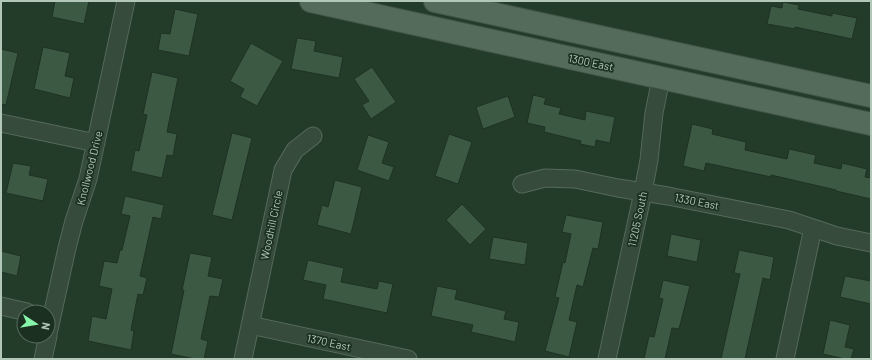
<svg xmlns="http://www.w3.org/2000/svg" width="872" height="360" font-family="Barlow,sans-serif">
	<rect width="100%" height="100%" fill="#233b29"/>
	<path fill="#3c5944" stroke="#1e3223" d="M55,1H89L84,24L52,17Z
		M783,2L799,5L798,9L832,16V13L857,18L852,39L795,27V29L767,24L771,6L782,8Z
		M175,9L198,14L189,56L158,50L161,33L170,34Z
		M297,38L316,41L314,51L343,57L339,78L291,69Z
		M251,43L283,61L257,106L240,97L244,89L230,81Z
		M43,47L70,53L65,76L74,78L70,98L34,89Z
		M1,49L18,53L6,105L1,104Z
		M372,67L396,102L371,119L362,105L369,101L354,79Z
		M152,72L178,78L167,132L177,134L173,156L167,155L162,178L131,171L135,150L139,151L147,115L143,114Z
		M533,95L546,98L544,104L561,108L559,114L585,120L586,111L615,117L610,143L596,140L595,147L580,144L581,141L544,132L545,127L527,123Z
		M508,96L515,117L483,129L476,107Z
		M692,124L713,129L712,134L746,142L745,150L787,159L789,149L816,155L814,163L841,169L842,163L867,169L865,177L871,178V199L836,191V190L771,175V177L706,163L704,171L683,166Z
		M232,133L252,138L232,220L212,215Z
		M449,134L472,142L458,184L435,176Z
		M368,135L389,142L382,163L394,167L389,181L357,170Z
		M13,163L31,166L29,175L48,179L43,201L6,193Z
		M335,180L362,187L351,234L317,225L322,205L328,207Z
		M125,196L164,205L161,219L153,217L140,276L147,278L143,295L138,294L131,330L134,331L131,350L88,341L92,316L106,319L112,289L99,286L104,261L117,263L120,250H122L130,216L121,214Z
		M462,204L486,229L470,245L446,220Z
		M566,215L603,222L598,249L593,248L583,287L577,285L569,320L577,322L569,357L545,351L559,298L555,297L563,262L565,263L571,234L562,232Z
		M671,234L701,240L697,262L667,256Z
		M493,237L528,243L525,265L489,259Z
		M739,250L774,257L770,280L763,278L745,359H721L740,274L734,273Z
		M1,251L21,256L17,276L1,272Z
		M190,253L212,257L208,276L223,279L219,297L210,296L201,339L208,341L204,359H195L171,354L184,290H182Z
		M308,260L344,268L341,282L377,289L379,281L393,284L387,313L323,299L326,285L303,280Z
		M845,276L871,281V304L840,297Z
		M663,280L690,286L679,329L672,328L665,359H644L649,336L654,337L663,299L659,298Z
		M437,286L457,290L455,299L506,311L504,319L519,322L515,342L471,332L473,325L431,316Z
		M830,320L850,325L845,347L854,349L851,359H845L823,354Z"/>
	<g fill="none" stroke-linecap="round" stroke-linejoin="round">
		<defs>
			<path id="minor" d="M1,123L96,143
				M522,184L545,178L575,179L618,188L668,196L789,220L837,236L871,243
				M1,306L27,312
				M250,325L408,359
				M48,334L67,248L74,221L88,179L126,1
				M43,359L48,336
				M243,359L283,170L295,150L313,136
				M607,359L643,192L649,160L654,113L661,78
				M785,359L813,228"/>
			<path id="major" d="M311,1L871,124
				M435,1L871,96"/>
		</defs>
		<use href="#minor" stroke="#55695a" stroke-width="19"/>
		<use href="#major" stroke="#435748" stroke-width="24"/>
		<use href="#minor" stroke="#364b3c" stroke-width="17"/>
		<use href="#major" stroke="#546b5b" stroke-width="22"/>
	</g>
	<g text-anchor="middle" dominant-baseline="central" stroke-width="3.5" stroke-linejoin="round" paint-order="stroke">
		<g font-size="11" fill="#b2c7b8" stroke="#1c3021">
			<text transform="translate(591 62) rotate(12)">1300 East</text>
			<text transform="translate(89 168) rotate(-76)">Knollwood Drive</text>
			<text transform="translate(697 201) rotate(11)">1330 East</text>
			<text transform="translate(637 219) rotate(-78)">11205 South</text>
			<text transform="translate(271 225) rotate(-78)">Woodhill Circle</text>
			<text transform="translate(329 342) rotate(12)">1370 East</text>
		</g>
	</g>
	<rect width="872" height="360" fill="none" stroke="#b2c7b8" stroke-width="4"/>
	<g transform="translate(36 324) rotate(102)"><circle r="19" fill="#1c3021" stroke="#586c5d"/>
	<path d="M0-3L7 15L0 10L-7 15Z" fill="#87f6aa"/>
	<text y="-6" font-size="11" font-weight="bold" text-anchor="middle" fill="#b2c7b8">N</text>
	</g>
</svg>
